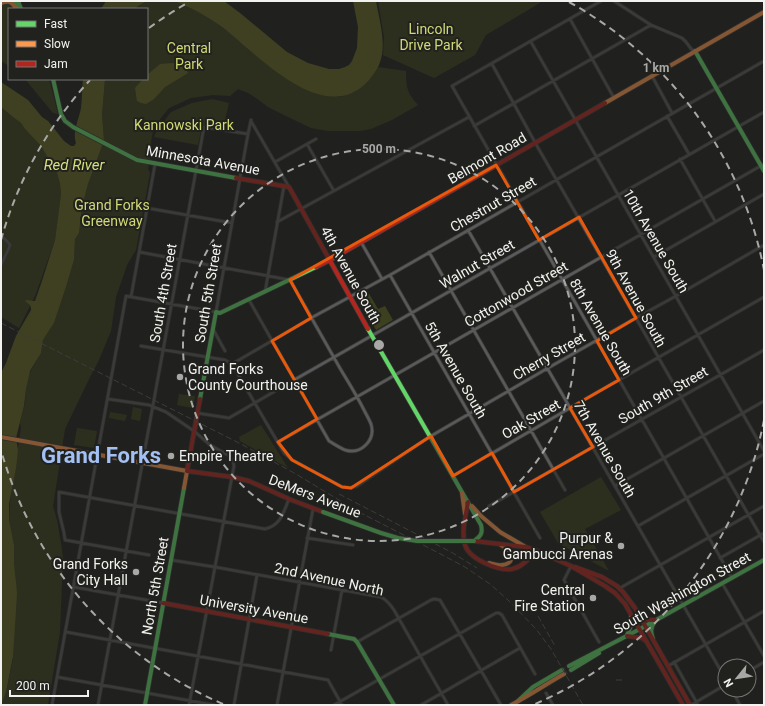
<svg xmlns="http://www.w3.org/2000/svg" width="765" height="706" font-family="Roboto,sans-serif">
	<rect width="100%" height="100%" fill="#20211f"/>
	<path fill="#3d401e" d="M147,1C155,1 170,0 177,2C193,8 209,17 223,28C253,50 306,108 347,95C352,93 366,83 370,79C373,76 376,71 378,67L406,71C406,87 407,93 418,105L392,120L371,129L360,131H328L311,128L288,117L268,107L256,98L248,93L238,89L230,96L213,95L191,98L169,108L156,124L153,131L151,142L152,148L148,169L150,173L136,250L127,265L116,297L111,331L98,362L91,375L65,429L53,506L57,520L61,543L63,558L60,632L48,705H1L6,692L13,660L14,545L9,523L10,502L21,428L20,423L25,403L26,389L29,374L41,353L43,340L54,323L66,287L74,260L75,239L79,233L82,207L88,184L102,146L104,140L102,115L105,79H147V9H135L138,6Z
		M378,1H543L486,35L475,55L434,78L383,55L384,37Z
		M7,3L12,5L14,9H9V66L1,61V5Z
		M25,79H49L58,114L53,113Z
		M212,99L229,103L223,128L202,125L198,145L154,137L156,132L171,112L192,103Z
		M1,107L13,117L21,123L25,129L41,146L46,154L57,173L60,184L61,194L55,240L35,296L19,328L1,317Z
		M368,292L378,309L385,306L393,320L376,330L358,298Z
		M179,394L195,396L193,408L177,405Z
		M133,407L142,409L140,421L131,419Z
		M110,412L127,415L125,421L109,418Z
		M261,425L288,468L240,441L239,437Z
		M77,428L97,431L94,448L74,445Z
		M601,477L621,510L585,529L609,571L558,543L540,512Z"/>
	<path fill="#626725" d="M106,1H147L138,6L135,9H101Z
		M174,1H224L240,13L287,52L308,63L329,69H339L345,67L349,65L352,61L357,48L358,27L353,1H376C382,34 392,60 364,85C320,125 255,52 222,27C208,17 191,7 174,1Z
		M173,63L184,66L188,73L165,87L154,99L146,104L141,103L137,101L135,88L143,79H147V75L160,64Z
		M83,79H105L102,115L104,140L102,146L88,184L82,207L79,233L75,239L74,260L66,287L54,323L43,340L41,353L30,371L26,389L24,406L16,438L18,450L16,468L9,504V520L14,545V564L17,593L13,657L6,692L1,705V373L6,363L16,336L31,310V308L30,305L25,301L26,300L33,301H35L42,281L55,240L61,194L60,184L57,173L41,146L25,129L21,123L13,117L1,107V82L28,100L42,117L48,121L64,141L71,146H74L76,143C72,132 79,119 81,108C82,99 82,89 83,79Z"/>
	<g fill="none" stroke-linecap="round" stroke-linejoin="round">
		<path stroke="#40403e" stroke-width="3.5" stroke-dasharray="3.5 2" stroke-linecap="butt" d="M562,670L569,666
			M564,674L571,670"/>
		<defs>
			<path id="street" d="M601,1L452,86L732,578
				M614,1L651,25L682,38L686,42L692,50L695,51
				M570,19L614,98
				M531,42L764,451
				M492,64L537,146L601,257L764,542
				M652,76L672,113
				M667,116L689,154
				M251,121L289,187
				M474,126L651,25
				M307,144L334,191
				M680,159L715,221
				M275,162L316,139
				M147,208L232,223
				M277,222L469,117
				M468,230L725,678
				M1,236L7,241L10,245L9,248L1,265
				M361,242L382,279
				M139,252L290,280C307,310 324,340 341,370C349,383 357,396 364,410C366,414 369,419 371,424C376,440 361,455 345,450C340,448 334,444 329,441L249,300
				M429,252L565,490
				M654,257L764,194
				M390,275L540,538
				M265,292L284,186
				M131,297L155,164
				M213,329L225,351
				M141,346L225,360L232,364L284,453L292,460L342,487L351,488L357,486L431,436L548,368L636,318L676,296L764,245
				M232,364L311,318L390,275L764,61
				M108,399L149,405L166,412L194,431L210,445L228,455L233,460L234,466L189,705
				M197,413L229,418L294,380L764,112
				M278,442L764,164
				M453,476L570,408L764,297
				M615,486L764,401
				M489,506L764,350
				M638,526L764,454
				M307,538L353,545
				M149,555L65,540L64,533L59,512V492L265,529C281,525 283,513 289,499
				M720,558L764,533
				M171,560L215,567L381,597C387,600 390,604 394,610L448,705
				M571,566L564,580L599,642
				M722,583L764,656
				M74,587L163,603
				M620,588L764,506
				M66,632L328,680L342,705
				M357,642L431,600L434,599L440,600L501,705
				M331,650L342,590
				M674,662L698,705
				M668,666L764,611
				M749,671L764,662
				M57,677L214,705
				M732,690L740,705
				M546,693L553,705
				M52,705L126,296L216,312L248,134L251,120
				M98,705L204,127L248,134
				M234,705L257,575
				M277,705L313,509
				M334,705L496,613H499L502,615L535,674
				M421,705L520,648
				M691,705L725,685"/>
			<path id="fast" d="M14,1L19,9
				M18,1L21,9
				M695,51L764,171
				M53,79L61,114L65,121L73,127L137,160L236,178
				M368,329L481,525C483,533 481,536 474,541
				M200,399L216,312L220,313L316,267
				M328,634L354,639L357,642L394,705
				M627,635L631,626V615
				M653,639C651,633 650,628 654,623
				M569,666L640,629L764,560
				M571,670L599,653
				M518,701L533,687L562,670
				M145,705L184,488"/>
			<path id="slow" d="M1,3C10,0 11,2 17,9
				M605,103L764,12
				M1,437L187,471L184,488
				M462,493L465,514
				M472,506L481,516L500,532L524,546
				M489,563C493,564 498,566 502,565C518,563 510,550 501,545
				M511,705C529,696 546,684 564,674"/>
			<path id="jam" d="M236,178L289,187L368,329
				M316,267L330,260L605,103
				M200,399L187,471L232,477L249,481L289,499L323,512
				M468,502C466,515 461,532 465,545C469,559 498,571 512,569C522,567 530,558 535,550
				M474,541L526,547L535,550L571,566L605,586L615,593L625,604L683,705
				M575,567L602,577L617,586L623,592L635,608L690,705
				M163,603L328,634
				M640,616L647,620H655
				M627,636L642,638L646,641"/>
		</defs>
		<use href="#street" stroke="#3d3e3c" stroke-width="4"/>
		<use href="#fast" stroke="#3d3e3c" stroke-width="5.5"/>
		<use href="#slow" stroke="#3d3e3c" stroke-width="5.5"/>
		<use href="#jam" stroke="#3d3e3c" stroke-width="5.5"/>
		<use href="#street" stroke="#5a5a5a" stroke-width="2.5"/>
		<use href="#fast" stroke="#63d668" stroke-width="4"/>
		<use href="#slow" stroke="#ff974d" stroke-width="4"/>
		<use href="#jam" stroke="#b3261e" stroke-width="4"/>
		<path stroke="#5c5c5b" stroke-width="1" stroke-dasharray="6 3" stroke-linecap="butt" d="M1,323L243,445L296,474L357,511L431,549L465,567L490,584L508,600L536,629L551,649L583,705
			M339,494L451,552L477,568
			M538,616L555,646
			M616,680H622"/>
		<defs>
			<path id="fast-bridge" d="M323,512L381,533L398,538L417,541H474"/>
		</defs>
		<use href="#fast-bridge" stroke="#3d3e3c" stroke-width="5.5" stroke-linecap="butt"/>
		<use href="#fast-bridge" stroke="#63d668" stroke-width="4"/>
	</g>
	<path d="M0 0H765V706H0ZM496,165L539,240L579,217L636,318L597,341L619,380L570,408L593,447L514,492L492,453L453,476L431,436L351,488L342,487L292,460L278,442L317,419L272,341L311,318L290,280Z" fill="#20211f" fill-opacity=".55" fill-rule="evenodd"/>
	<path fill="none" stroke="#e8590c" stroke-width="3" stroke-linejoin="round" d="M496,165L539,240L579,217L636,318L597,341L619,380L570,408L593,447L514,492L492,453L453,476L431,436L351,488L342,487L292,460L278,442L317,419L272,341L311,318L290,280Z"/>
	<g fill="none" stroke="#a8a9a7" stroke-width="2" stroke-dasharray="7 5">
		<circle cx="379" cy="345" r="196"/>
		<path d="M764 420A392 392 0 0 1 535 704M223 704A392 392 0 0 1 1 450M1 240A392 392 0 0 1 90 80M149 28A392 392 0 0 1 189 2M569 2A392 392 0 0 1 764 270"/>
	</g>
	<g fill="#a8a9a7" stroke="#21221e" stroke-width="1.5">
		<circle cx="180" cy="377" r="4"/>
		<circle cx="171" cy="456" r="4"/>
		<circle cx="621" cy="546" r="4"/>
		<circle cx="136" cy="572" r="4"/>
		<circle cx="593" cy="598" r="4"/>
	</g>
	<g text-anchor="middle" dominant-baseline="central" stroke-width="4" stroke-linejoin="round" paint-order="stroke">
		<g font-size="14" fill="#d1d975" stroke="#21221e">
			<text x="431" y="29">Lincoln<tspan x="431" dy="16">Drive Park</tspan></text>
			<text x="189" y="48">Central<tspan x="189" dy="16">Park</tspan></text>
			<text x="184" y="125">Kannowski Park</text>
			<text x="112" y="205">Grand Forks<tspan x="112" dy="16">Greenway</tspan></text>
		</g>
		<g font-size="14" fill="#f2f2f0" stroke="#21221e">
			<text transform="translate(487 158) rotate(-30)">Belmont Road</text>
			<text transform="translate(203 160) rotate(10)">Minnesota Avenue</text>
			<text transform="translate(493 204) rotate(-30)">Chestnut Street</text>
			<text transform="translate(656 241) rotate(60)">10th Avenue South</text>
			<text transform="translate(477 264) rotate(-30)">Walnut Street</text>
			<text transform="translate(351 275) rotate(61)">4th Avenue South</text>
			<text transform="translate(163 293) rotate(-80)">South 4th Street</text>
			<text transform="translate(208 293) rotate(-80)">South 5th Street</text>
			<text transform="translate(516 294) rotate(-30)">Cottonwood Street</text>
			<text transform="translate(636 298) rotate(61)">9th Avenue South</text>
			<text transform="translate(601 327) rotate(60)">8th Avenue South</text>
			<text transform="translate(549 356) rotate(-30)">Cherry Street</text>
			<text transform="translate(456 370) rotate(60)">5th Avenue South</text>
			<text transform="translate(663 395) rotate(-30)">South 9th Street</text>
			<text transform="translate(531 419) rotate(-30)">Oak Street</text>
			<text transform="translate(605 449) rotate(60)">7th Avenue South</text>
			<text transform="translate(315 496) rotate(21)">DeMers Avenue</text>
			<text transform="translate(329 579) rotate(12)">2nd Avenue North</text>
			<text transform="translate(155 586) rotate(-80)">North 5th Street</text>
			<text transform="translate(682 593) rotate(-29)">South Washington Street</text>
			<text transform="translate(254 609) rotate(10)">University Avenue</text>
		</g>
		<g font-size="14" fill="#f2f2f0" stroke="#21221e" text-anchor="end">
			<text x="188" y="369" text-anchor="start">Grand Forks<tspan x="188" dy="16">County Courthouse</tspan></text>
			<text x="179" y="456" text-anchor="start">Empire Theatre</text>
			<text x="613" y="538">Purpur &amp;<tspan x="613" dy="16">Gambucci Arenas</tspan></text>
			<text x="128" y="564">Grand Forks<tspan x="128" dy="16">City Hall</tspan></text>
			<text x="585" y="590">Central<tspan x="585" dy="16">Fire Station</tspan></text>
		</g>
		<g font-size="15" font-style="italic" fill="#d6de7a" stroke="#21221e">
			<text x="74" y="165">Red River</text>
		</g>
		<g font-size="22" font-weight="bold" fill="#a3bff3" stroke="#21221e">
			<text x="101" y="455">Grand Forks</text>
		</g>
	</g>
	<circle cx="379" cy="345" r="6" fill="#a8a9a7" stroke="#21221e" stroke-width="2"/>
	<g font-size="12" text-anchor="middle" font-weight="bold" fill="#a8a9a7" stroke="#21221e" stroke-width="4" stroke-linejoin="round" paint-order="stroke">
		<text x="656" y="72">1 km</text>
		<text x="379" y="153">500 m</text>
	</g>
	<rect width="765" height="706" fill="none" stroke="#f2f2f0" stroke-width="4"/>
	<rect x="8" y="8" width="140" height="72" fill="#21221e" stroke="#757572"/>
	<rect x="16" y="21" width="20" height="6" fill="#63d668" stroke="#757572"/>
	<text x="44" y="28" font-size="12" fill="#f2f2f0">Fast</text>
	<rect x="16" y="41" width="20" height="6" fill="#ff974d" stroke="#757572"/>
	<text x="44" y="48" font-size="12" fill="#f2f2f0">Slow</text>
	<rect x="16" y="61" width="20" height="6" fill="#b3261e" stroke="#757572"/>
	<text x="44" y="68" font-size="12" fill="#f2f2f0">Jam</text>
	<g transform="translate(737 678) rotate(240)"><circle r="19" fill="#21221e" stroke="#757572"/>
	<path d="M0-3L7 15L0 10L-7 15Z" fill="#a8a9a7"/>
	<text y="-6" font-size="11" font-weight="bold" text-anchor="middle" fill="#f2f2f0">N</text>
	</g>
	<path d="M10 690v6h78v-6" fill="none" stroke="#f2f2f0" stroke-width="2"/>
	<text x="16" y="690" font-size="12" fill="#f2f2f0" stroke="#21221e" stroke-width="3" paint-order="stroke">200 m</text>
</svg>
